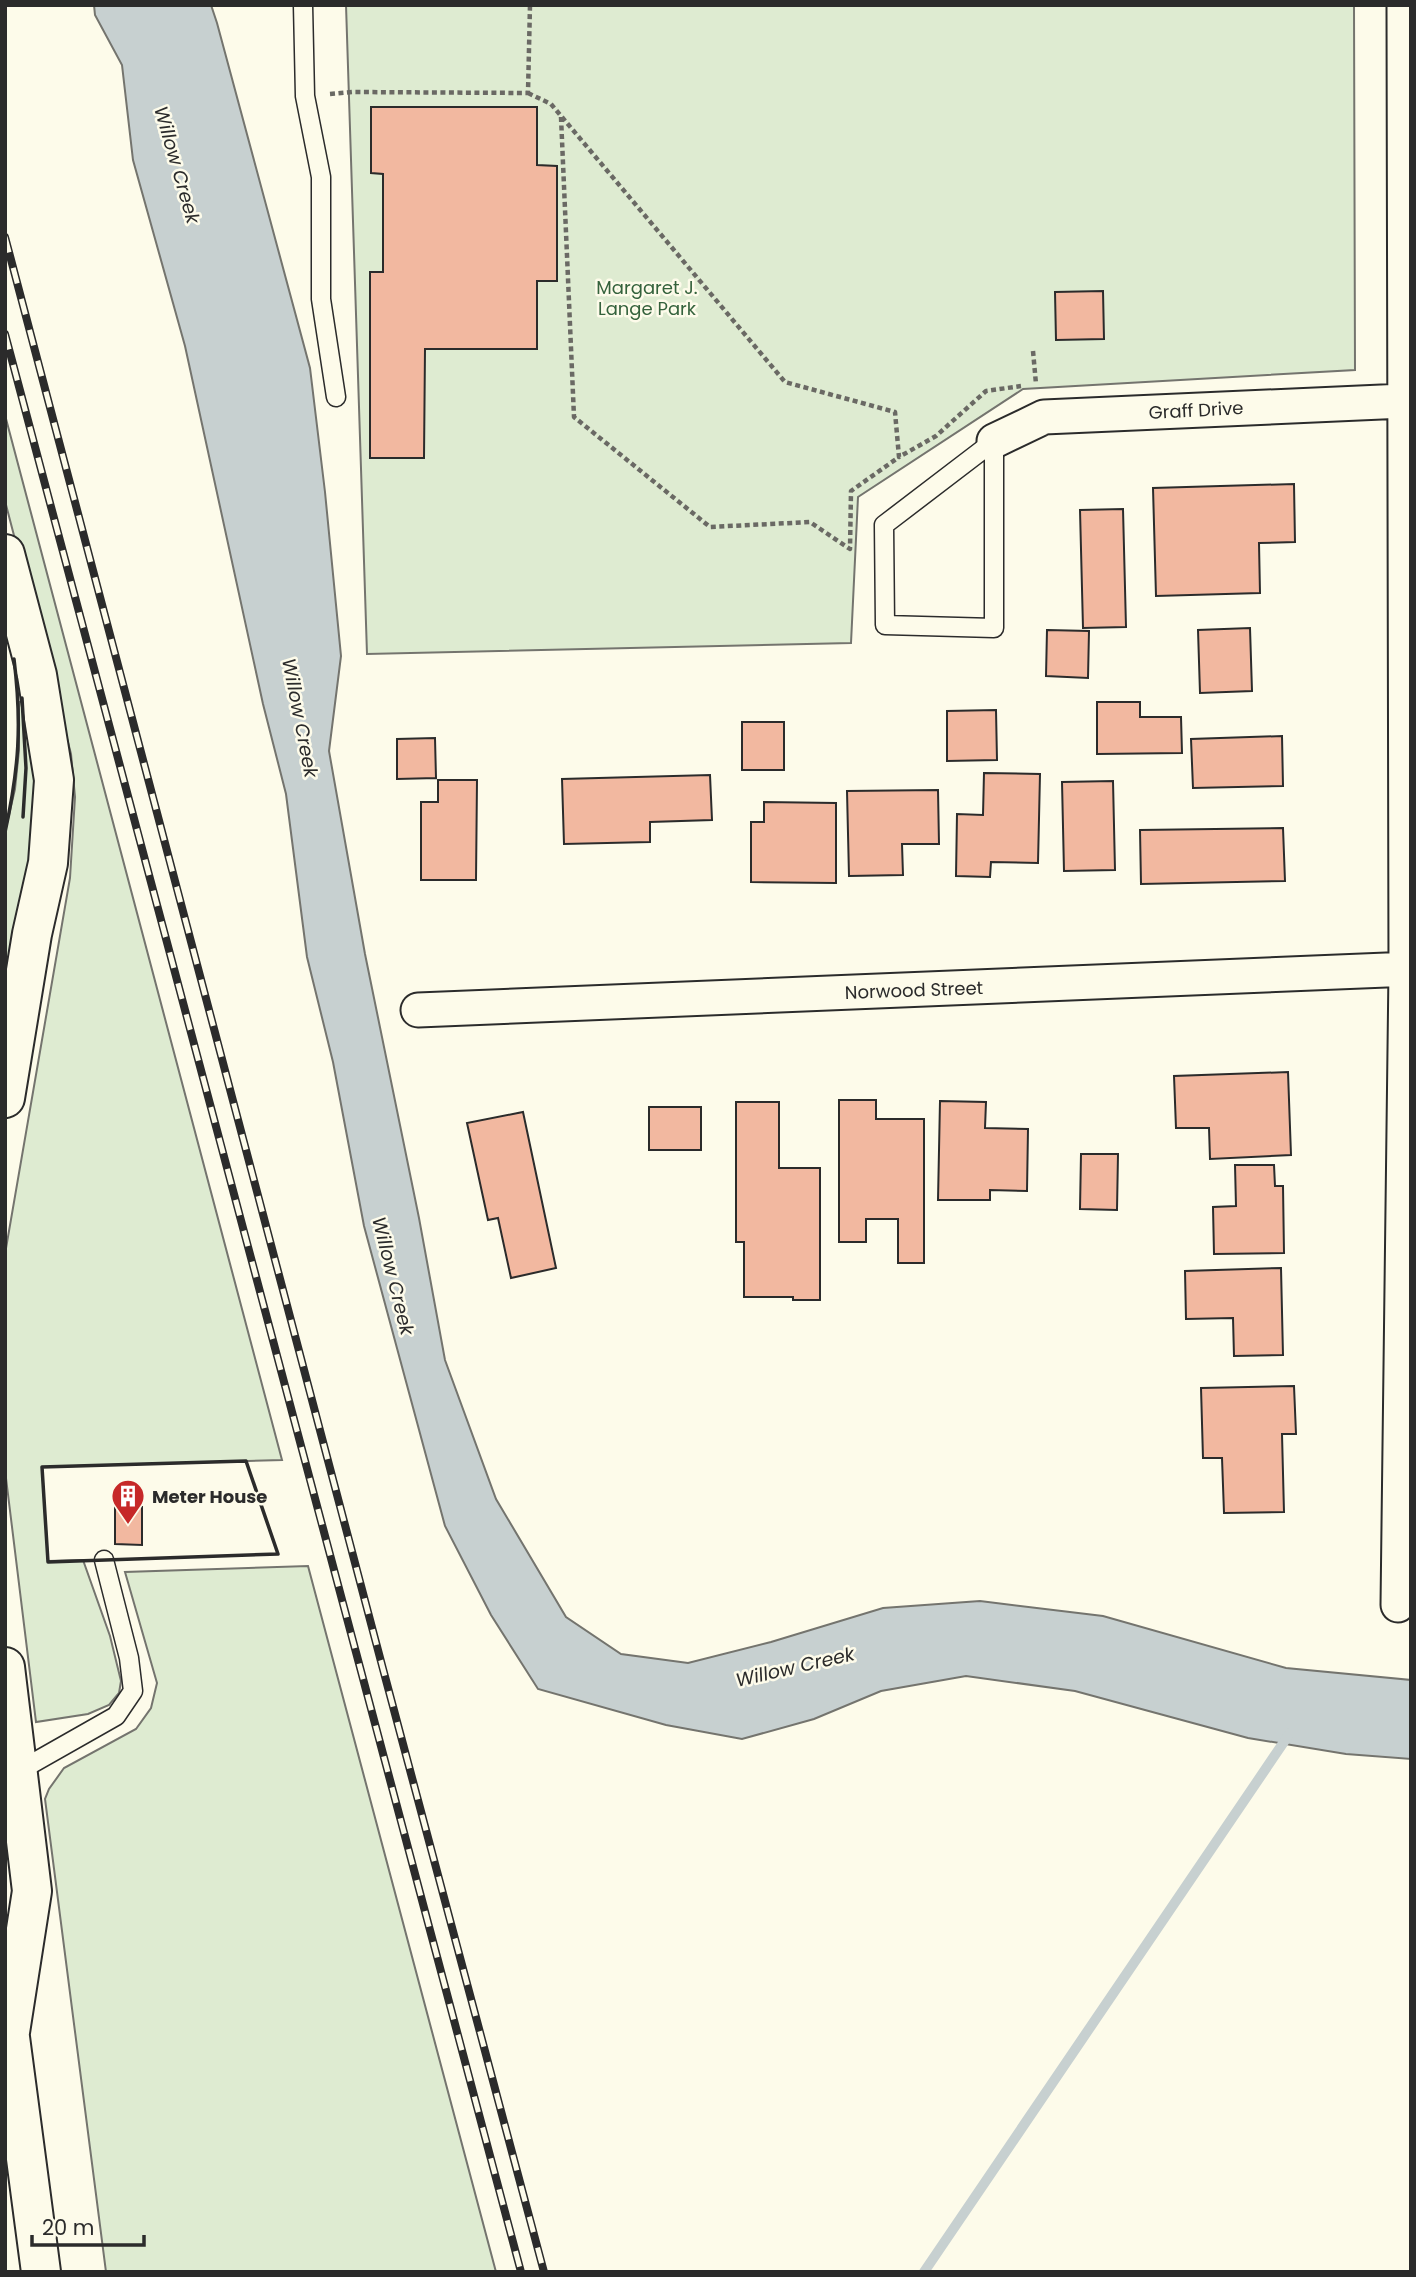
<svg xmlns="http://www.w3.org/2000/svg" width="1416" height="2277" font-family="Poppins,sans-serif">
	<rect width="100%" height="100%" fill="#fdfbea"/>
	<path fill="#deebd1" stroke="#74746e" stroke-width="2" d="M346,5H1354L1355,370L1023,389L858,497L851,643L367,654Z
		M5,415L282,1460L42,1467L48,1561L83,1560L110,1636L121,1681L119,1693L109,1705L88,1714L36,1722L5,1470V1254L70,878L75,797L71,754L5,501Z
		M32,701L37,741L33,843L5,998V832L15,789L19,750V702Z
		M308,1566L496,2272H106L45,1799L49,1789L64,1768L136,1729L151,1708L157,1683L125,1572Z"/>
	<path fill="#c7d0d0" stroke="#74746e" stroke-width="2" d="M94,5H211L217,23L310,368L325,492L341,656L329,751L365,954L419,1218L445,1360L496,1499L566,1617L621,1654L688,1663L771,1642L883,1608L980,1601L1103,1616L1286,1668L1411,1680V1759L1346,1754L1248,1738L1075,1691L966,1676L881,1691L814,1719L742,1739L666,1725L538,1689L491,1615L445,1526L364,1226L333,1062L307,957L286,794L263,704L185,346L133,160L122,65L95,15Z"/>
	<g fill="none" stroke-linecap="round" stroke-linejoin="round">
		<path stroke="#c7d0d0" stroke-width="10" d="M924,2272L1290,1733"/>
	</g>
	<path fill="#f2b8a0" stroke="#2b2b2b" stroke-width="2" d="M371,107H537V165L557,166V281H537V349H425L424,458H370V272H383V174L371,173Z
		M1103,291L1104,339L1056,340L1055,292Z
		M1294,484L1295,542L1259,543L1260,593L1156,596L1153,488Z
		M1123,509L1126,627L1083,628L1080,510Z
		M1250,628L1252,691L1200,693L1198,630Z
		M1047,630L1089,631L1088,678L1046,676Z
		M1097,702H1140V717H1181L1182,753L1097,754Z
		M996,710L997,760L947,761V711Z
		M742,722H784V770H742Z
		M1282,736L1283,786L1193,788L1191,739Z
		M435,738L436,778L397,779V739Z
		M984,773L1040,774L1038,863L991,862L990,877L956,876L957,814L983,815Z
		M710,775L712,820L650,822V842L564,844L562,779Z
		M438,780H477L476,880H421V802H438Z
		M1113,781L1115,870L1064,871L1062,782Z
		M938,790L939,844H902L903,875L849,876L847,791Z
		M764,802L836,803V883L751,882V822H764Z
		M1283,828L1285,881L1141,884L1140,830Z
		M1288,1072L1291,1155L1210,1159L1209,1128H1176L1174,1076Z
		M839,1100H876V1119H924V1263H898V1219H866V1242H839Z
		M940,1101L986,1102L985,1128L1028,1129L1027,1191L990,1190V1200H938Z
		M736,1102H779V1168H820V1300H793V1297H744V1242H736Z
		M649,1107H701V1150H649Z
		M523,1112L556,1268L511,1278L498,1218L488,1220L467,1123Z
		M1081,1154H1118L1117,1210L1080,1209Z
		M1235,1165H1274L1275,1186H1283L1284,1253L1214,1254L1213,1207L1236,1206Z
		M1281,1268L1283,1355L1234,1356L1233,1318L1186,1319L1185,1271Z
		M1294,1386L1296,1434H1282L1284,1512L1224,1513L1222,1458H1203L1201,1388Z
		M115,1507H142V1545L115,1544Z"/>
	<g fill="none" stroke-linecap="round" stroke-linejoin="round">
		<defs>
			<path id="service" d="M303,5L305,96L321,177V299L336,397
				M994,441V628L885,625L884,525Z
				M19,1771L116,1716L133,1691L129,1658L104,1560"/>
			<path id="minor" d="M994,441L1044,417L1404,401
				M418,1010L1411,969
				M1398,1605L1406,970L1404,5"/>
			<path id="primary" d="M5,554L37,675L54,780L48,863L32,934L5,1098
				M5,1667L32,1891L10,2032
				M6,2007L41,2272"/>
		</defs>
		<use href="#service" stroke="#2b2b2b" stroke-width="21"/>
		<use href="#minor" stroke="#2b2b2b" stroke-width="37"/>
		<use href="#primary" stroke="#2b2b2b" stroke-width="42"/>
		<path stroke="#6a6964" stroke-width="4.5" stroke-dasharray="5 3.5" stroke-linecap="butt" d="M528,93L551,104L785,382L895,412L899,457L936,436L986,391L1021,386
			M330,94L353,92L528,93L530,5
			M561,117L574,417L710,527L810,522L850,549L851,491L899,457
			M1033,351L1036,384"/>
		<use href="#service" stroke="#fdfbea" stroke-width="18"/>
		<use href="#minor" stroke="#fdfbea" stroke-width="33"/>
		<use href="#primary" stroke="#fdfbea" stroke-width="38"/>
		<defs>
			<path id="rail" d="M5,237L383,1669L544,2272
				M5,334L521,2272"/>
		</defs>
		<use href="#rail" stroke="#2b2b2b" stroke-width="8"/>
		<use href="#rail" stroke="#fdfbea" stroke-width="5" stroke-dasharray="16" stroke-linecap="butt"/>
		<path stroke="#2b2b2b" stroke-width="3.5" d="M22,698L26,768L23,817
			M5,832C19,769 22,724 14,659
			M246,1461L278,1554L48,1562L42,1467Z"/>
	</g>
	<defs>
		<symbol id="building-pin" viewBox="-11 -11 22 30"><path d="M0 17L-7.5 6A9.5 9.5 0 1 1 7.5 6Z" fill="#c62828" stroke="#fdfbea"/><path d="M-4-6H4V6H1V3H-1V6H-4ZM-2.5-4.3h1.7v1.8h-1.7ZM.8-4.3h1.7v1.8H.8ZM-2.5-1h1.7V.8h-1.7ZM.8-1h1.7V.8H.8Z" fill="#fff"/></symbol>
	</defs>
	<g fill-rule="evenodd">
		<use href="#building-pin" x="109" y="1477" width="38" height="52"/>
	</g>
	<g text-anchor="middle" dominant-baseline="central" stroke-width="5" stroke-linejoin="round" paint-order="stroke">
		<g font-size="18" fill="#34623c" stroke="#fdfbea">
			<text x="647" y="287">Margaret J.<tspan x="647" dy="21">Lange Park</tspan></text>
		</g>
		<g font-size="18" fill="#2b2b2b" stroke="#fdfbea">
			<text transform="translate(1196 410) rotate(-3)">Graff Drive</text>
			<text transform="translate(914 990) rotate(-2)">Norwood Street</text>
		</g>
		<g font-size="18" font-weight="bold" fill="#2b2b2b" stroke="#fdfbea" text-anchor="start">
			<text x="152" y="1496">Meter House</text>
		</g>
		<g font-size="19" font-style="italic" fill="#2b2b2b" stroke="#fdfbea">
			<text transform="translate(177 165) rotate(74)">Willow Creek</text>
			<text transform="translate(300 718) rotate(79)">Willow Creek</text>
			<text transform="translate(393 1276) rotate(76)">Willow Creek</text>
			<text transform="translate(795 1667) rotate(-13)">Willow Creek</text>
		</g>
	</g>
	<rect width="1416" height="2277" fill="none" stroke="#2b2b2b" stroke-width="14"/>
	<path d="M32 2235v10h112v-10" fill="none" stroke="#2b2b2b" stroke-width="3.5"/>
	<text x="42" y="2235" font-size="21" fill="#2b2b2b" stroke="#fdfbea" stroke-width="5" paint-order="stroke">20 m</text>
</svg>
